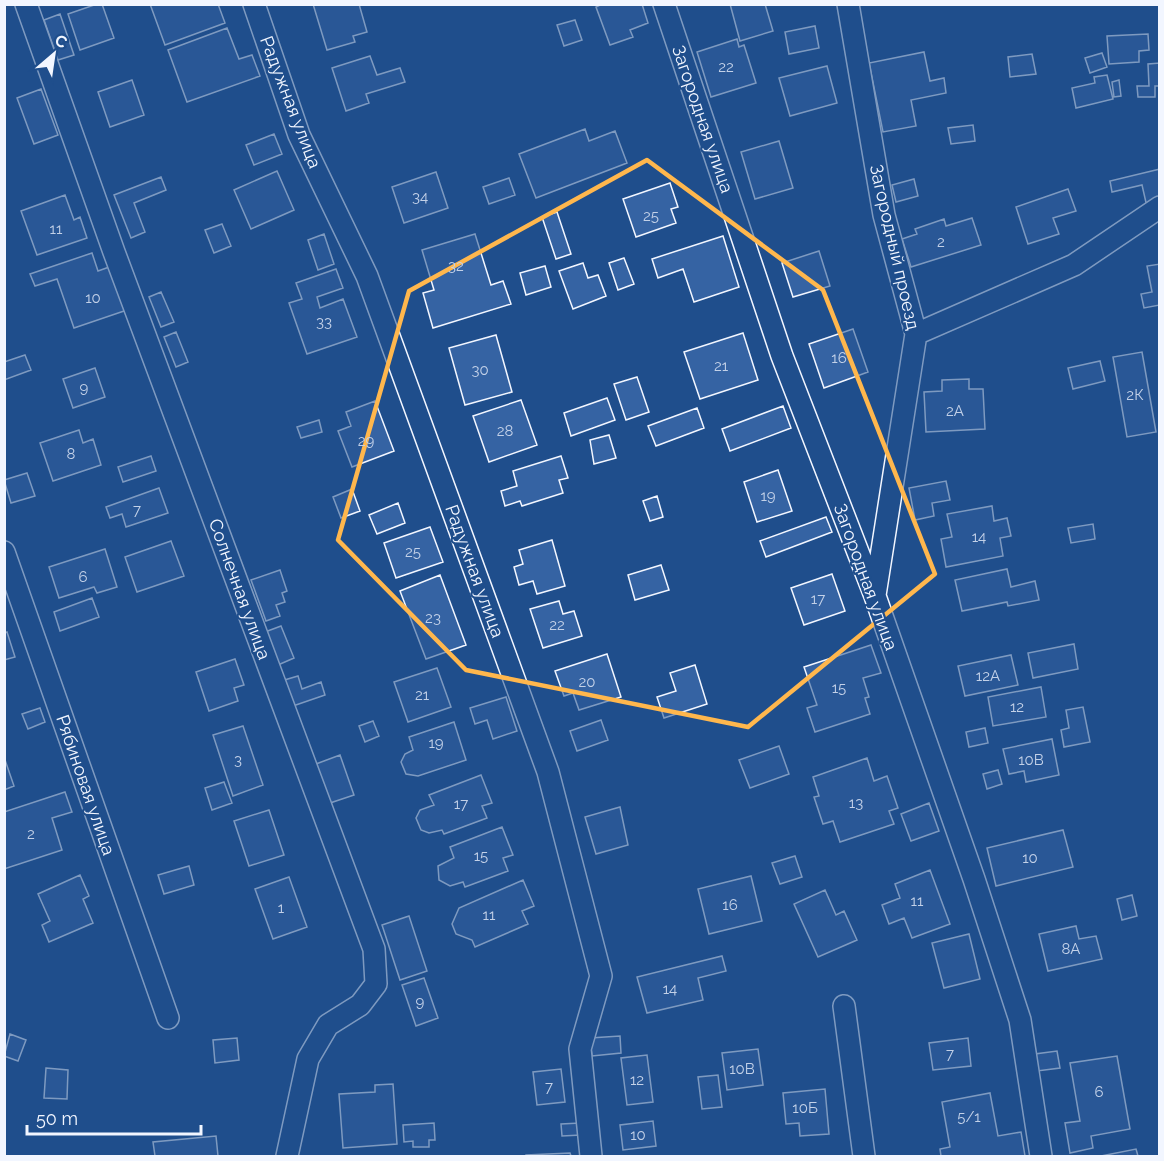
<svg xmlns="http://www.w3.org/2000/svg" width="1164" height="1161" font-family="Raleway,sans-serif">
	<rect width="100%" height="100%" fill="#1f4e8c"/>
	<path fill="#3563a3" stroke="#f2f6ff" stroke-width="1.5" d="M97,4H102L114,38L80,50L68,14Z
		M150,4H218L225,23L165,45Z
		M313,4H359L367,32L353,36L355,42L327,50Z
		M602,4H642L648,23L630,30L633,37L610,45L596,7Z
		M730,4H765L773,31L740,41Z
		M60,14L74,55L58,60L44,20Z
		M575,20L582,40L564,46L557,25Z
		M815,26L819,48L789,54L785,32Z
		M227,28L239,59L252,55L260,76L187,102L168,50Z
		M1148,34L1149,50L1139,51V62L1109,64L1107,36Z
		M737,39L739,47L744,45L756,83L711,97L697,52Z
		M924,52L930,81L944,78L946,93L911,100L916,126L883,132L869,63Z
		M1102,53L1107,67L1090,73L1085,58Z
		M1032,54L1036,74L1010,77L1008,57Z
		M370,56L377,75L400,68L405,82L366,94L369,103L346,111L332,68Z
		M1160,63V86H1155V97H1138L1137,86H1149L1148,64Z
		M827,66L837,103L790,116L779,78Z
		M1107,75L1113,99L1076,108L1072,88L1095,83L1094,77Z
		M132,80L144,115L110,127L98,92Z
		M1119,80L1121,96L1114,97L1112,82Z
		M41,89L58,135L34,144L17,98Z
		M973,125L975,141L951,144L948,128Z
		M585,129L589,141L615,131L627,163L536,198L519,154Z
		M274,134L282,154L254,165L246,145Z
		M779,141L793,188L755,199L741,152Z
		M1160,169V197L1147,207L1142,185L1112,192L1110,181Z
		M277,171L294,210L251,229L234,190Z
		M436,172L448,208L404,223L392,187Z
		M161,177L166,190L134,203L145,232L131,238L114,195Z
		M509,178L515,195L489,204L483,187Z
		M914,179L918,196L896,202L892,185Z
		M670,183L678,207L671,209L676,223L636,237L623,199Z
		M1068,189L1076,211L1053,218L1059,234L1028,244L1016,207Z
		M65,195L74,220L80,217L87,238L37,255L21,211Z
		M557,212L571,254L556,259L542,217Z
		M972,218L981,245L911,267L902,239L917,234L915,229L944,219L946,226Z
		M222,224L231,246L214,253L205,230Z
		M324,234L334,264L318,270L308,240Z
		M475,234L491,285L503,281L511,304L433,328L423,293L434,290L422,250Z
		M723,236L739,287L694,302L683,269L658,278L652,259Z
		M819,251L830,286L793,297L782,263Z
		M92,253L98,271L112,266L127,310L74,328L57,279L35,286L30,274Z
		M624,258L634,284L618,290L609,263Z
		M583,263L588,278L598,275L606,296L573,309L559,271Z
		M1160,264V305L1144,308L1141,294L1152,292L1147,266Z
		M545,266L551,287L526,295L520,273Z
		M336,269L343,288L317,297L320,308L343,299L357,337L307,354L289,303L302,299L296,283Z
		M161,292L174,322L161,327L149,297Z
		M853,329L868,372L824,388L809,344Z
		M176,332L188,362L176,367L164,337Z
		M743,333L758,380L700,399L684,352Z
		M496,335L512,392L465,405L449,348Z
		M1142,352L1156,432L1127,437L1113,357Z
		M25,355L31,370L4,380V362Z
		M1100,361L1105,381L1073,389L1068,368Z
		M95,368L105,397L73,408L63,379Z
		M637,377L649,412L626,420L614,384Z
		M969,379V389H983L985,429L926,432L924,392L942,391V380Z
		M607,398L615,420L571,436L564,413Z
		M521,400L537,445L489,462L473,416Z
		M375,401L394,451L352,467L338,431L351,426L346,412Z
		M783,406L791,428L730,451L722,429Z
		M697,408L704,428L656,446L648,426Z
		M319,420L322,432L301,438L297,427Z
		M79,430L83,443L93,439L101,465L53,481L40,443Z
		M609,435L616,458L594,464L590,440Z
		M151,456L156,471L123,482L118,467Z
		M561,456L568,478L559,480L563,493L522,506L520,501L505,506L501,491L517,486L513,471Z
		M778,470L792,511L757,522L744,482Z
		M27,473L35,496L11,503L4,480Z
		M946,481L950,500L932,503L934,516L915,520L909,488Z
		M159,488L168,513L126,527L122,514L110,518L106,507Z
		M352,489L360,511L341,518L333,497Z
		M657,496L663,517L650,521L643,501Z
		M398,503L405,523L377,534L369,515Z
		M992,506L994,521L1007,518L1011,536L1000,538L1003,556L946,567L941,539L952,537L947,514Z
		M826,517L832,532L766,557L760,541Z
		M1093,524L1095,539L1071,543L1068,528Z
		M430,527L443,562L396,578L384,543Z
		M552,540L565,586L537,594L533,581L519,585L514,567L523,564L519,550Z
		M171,541L184,576L137,592L125,557Z
		M105,549L117,587L97,593L94,587L59,598L49,567Z
		M661,565L669,590L635,600L628,575Z
		M1007,569L1011,587L1035,581L1039,600L1008,606L1007,602L962,611L955,580Z
		M280,570L287,591L282,593L285,602L276,605L280,616L266,621L251,580Z
		M832,574L845,611L804,625L791,588Z
		M440,575L466,645L426,659L400,591Z
		M92,598L99,617L60,631L54,612Z
		M559,601L563,614L574,611L582,636L543,648L530,609Z
		M281,626L294,658L278,665L265,632Z
		M7,632L15,657L4,660V633Z
		M1074,644L1078,669L1033,678L1028,653Z
		M871,645L881,673L863,678L869,697L865,698L870,714L815,732L807,708L817,705L804,667Z
		M607,654L621,697L579,710L573,693L564,696L555,671Z
		M1011,655L1018,685L965,696L958,666Z
		M235,659L244,685L234,688L238,701L209,711L196,672Z
		M695,665L707,704L664,718L657,697L676,691L670,673Z
		M437,668L451,707L408,722L394,682Z
		M298,676L302,689L321,682L325,695L290,707L281,681Z
		M1041,687L1046,717L993,726L988,697Z
		M506,697L517,731L493,739L487,720L475,724L470,708Z
		M1083,707L1090,742L1064,747L1061,730L1069,728L1066,710Z
		M40,708L45,722L28,729L22,714Z
		M601,720L608,740L577,751L570,731Z
		M373,721L379,736L365,742L359,726Z
		M454,722L466,760L418,776L406,774L401,762L405,754L413,750L409,737Z
		M243,726L263,785L233,796L213,735Z
		M985,728L988,743L969,747L966,732Z
		M1052,739L1059,775L1026,782L1024,771L1009,774L1003,749Z
		M779,746L789,774L750,788L739,760Z
		M340,755L354,795L330,803L316,764Z
		M4,757L14,786L4,790Z
		M867,758L874,781L887,776L898,808L889,811L894,824L840,842L833,821L823,824L814,797L819,796L813,777Z
		M998,770L1002,784L987,789L983,774Z
		M481,775L492,803L482,806L487,818L444,834L442,830L429,833L421,830L416,818L420,810L434,805L429,795Z
		M224,782L232,803L212,810L205,788Z
		M65,792L72,812L52,818L62,850L4,869V812Z
		M929,803L939,831L911,841L901,814Z
		M620,807L628,845L596,854L585,817Z
		M269,810L284,855L249,866L234,821Z
		M502,827L513,855L503,858L508,871L465,887L463,882L450,886L439,880L438,866L454,858L450,847Z
		M1063,830L1073,867L996,886L987,848Z
		M795,856L802,877L780,884L772,863Z
		M189,866L194,885L164,894L158,875Z
		M930,870L950,924L912,938L904,918L889,924L882,905L900,898L895,884Z
		M80,875L89,896L83,899L93,923L49,942L42,925L50,921L38,894Z
		M751,876L762,921L709,934L698,889Z
		M289,877L307,927L273,939L255,889Z
		M523,880L534,906L522,911L528,924L475,947L472,940L456,934L452,924L459,908Z
		M825,890L836,915L844,911L857,940L818,957L794,904Z
		M1132,895L1137,916L1122,920L1117,899Z
		M409,916L427,971L400,980L382,925Z
		M1076,926L1079,939L1096,936L1102,959L1048,971L1039,934Z
		M969,934L980,979L944,988L932,943Z
		M722,956L726,971L698,978L703,1000L647,1013L637,977Z
		M424,978L438,1018L416,1026L402,985Z
		M10,1034L26,1040L18,1061L4,1056Z
		M620,1036L621,1053L592,1056L590,1038Z
		M237,1038L239,1060L215,1063L213,1040Z
		M968,1038L971,1066L933,1070L929,1043Z
		M758,1049L763,1085L727,1090L722,1053Z
		M1057,1051L1060,1068L1037,1071L1035,1054Z
		M647,1055L653,1102L627,1105L621,1058Z
		M1117,1056L1130,1129L1091,1136L1093,1148L1070,1153L1065,1123L1080,1121L1070,1063Z
		M46,1068L68,1070L67,1099L44,1098Z
		M561,1069L565,1102L537,1105L533,1072Z
		M718,1075L722,1107L702,1109L698,1077Z
		M393,1084L397,1144L343,1148L339,1094L375,1092V1085Z
		M825,1089L829,1134L800,1136L799,1123L786,1124L783,1093Z
		M990,1093L998,1136L1021,1132L1025,1156H941L940,1149L950,1147L942,1102Z
		M653,1121L656,1146L623,1150L620,1125Z
		M434,1123L435,1140H429V1147H413V1141L404,1142L403,1125Z
		M580,1123L581,1135L562,1136L561,1124Z
		M216,1136L218,1156H155L153,1142Z
		M1136,1149L1138,1156H1101Z
		M570,1153L571,1156H526V1155Z"/>
	<g fill="none" stroke-linecap="round" stroke-linejoin="round">
		<defs>
			<path id="street" d="M26,4L114,252L374,949L376,984L360,1005L328,1025L308,1059L287,1156
				M254,4L299,135L367,276L548,772L601,976L580,1049L591,1156
				M664,4L782,356L875,596L974,879L1020,1020L1041,1156
				M848,4L884,215L916,334L875,595
				M916,334L1074,265L1160,207
				M4,552L168,1018
				M844,1006L864,1156"/>
		</defs>
		<use href="#street" stroke="#f2f6ff" stroke-width="24"/>
		<use href="#street" stroke="#1f4e8c" stroke-width="21"/>
	</g>
	<path d="M0 0H1164V1161H0ZM647,160L823,290L935,574L748,727L466,670L338,540L409,291Z" fill="#1f4e8c" fill-opacity=".55" fill-rule="evenodd"/>
	<path fill="none" stroke="#ffb74d" stroke-width="4.5" stroke-linejoin="round" d="M647,160L823,290L935,574L748,727L466,670L338,540L409,291Z"/>
	<g text-anchor="middle" dominant-baseline="central" stroke-width="4.5" stroke-linejoin="round" paint-order="stroke">
		<g font-size="15" fill="#c3d1e8">
			<text x="726" y="67">22</text>
			<text x="420" y="197">34</text>
			<text x="651" y="216">25</text>
			<text x="56" y="229">11</text>
			<text x="941" y="242">2</text>
			<text x="456" y="266">32</text>
			<text x="93" y="298">10</text>
			<text x="324" y="322">33</text>
			<text x="839" y="358">16</text>
			<text x="721" y="366">21</text>
			<text x="480" y="370">30</text>
			<text x="84" y="388">9</text>
			<text x="1135" y="395">2К</text>
			<text x="955" y="411">2А</text>
			<text x="505" y="431">28</text>
			<text x="366" y="441">29</text>
			<text x="71" y="454">8</text>
			<text x="768" y="496">19</text>
			<text x="137" y="510">7</text>
			<text x="979" y="537">14</text>
			<text x="413" y="552">25</text>
			<text x="83" y="577">6</text>
			<text x="818" y="599">17</text>
			<text x="433" y="618">23</text>
			<text x="557" y="625">22</text>
			<text x="988" y="676">12А</text>
			<text x="587" y="682">20</text>
			<text x="839" y="688">15</text>
			<text x="422" y="695">21</text>
			<text x="1017" y="707">12</text>
			<text x="436" y="743">19</text>
			<text x="238" y="760">3</text>
			<text x="1031" y="760">10В</text>
			<text x="856" y="803">13</text>
			<text x="461" y="804">17</text>
			<text x="31" y="834">2</text>
			<text x="481" y="856">15</text>
			<text x="1030" y="858">10</text>
			<text x="917" y="901">11</text>
			<text x="730" y="905">16</text>
			<text x="281" y="908">1</text>
			<text x="489" y="915">11</text>
			<text x="1071" y="949">8А</text>
			<text x="670" y="989">14</text>
			<text x="420" y="1002">9</text>
			<text x="950" y="1054">7</text>
			<text x="742" y="1069">10В</text>
			<text x="637" y="1080">12</text>
			<text x="549" y="1087">7</text>
			<text x="1099" y="1092">6</text>
			<text x="805" y="1108">10Б</text>
			<text x="969" y="1117">5/1</text>
			<text x="638" y="1135">10</text>
		</g>
		<g font-size="18" fill="#f2f6ff" stroke="#1f4e8c">
			<text transform="translate(291 102) rotate(69)">Радужная улица</text>
			<text transform="translate(703 119) rotate(71)">Загородная улица</text>
			<text transform="translate(895 247) rotate(77)">Загородный проезд</text>
			<text transform="translate(475 571) rotate(70)">Радужная улица</text>
			<text transform="translate(866 577) rotate(70)">Загородная улица</text>
			<text transform="translate(240 589) rotate(70)">Солнечная улица</text>
			<text transform="translate(86 785) rotate(71)">Рябиновая улица</text>
		</g>
	</g>
	<rect width="1164" height="1161" fill="none" stroke="#f2f6ff" stroke-width="12"/>
	<g transform="translate(54 54) rotate(29)" stroke="#1f4e8c" stroke-width="4.5" paint-order="stroke">
	<path d="M0-4.5L10 22L0 15L-10 22Z" fill="#f2f6ff"/>
	<text y="-9" font-size="16" font-weight="bold" text-anchor="middle" fill="#f2f6ff">С</text>
	</g>
	<path d="M27 1125v9h174v-9" fill="none" stroke="#f2f6ff" stroke-width="3"/>
	<text x="36" y="1125" font-size="18" fill="#f2f6ff" stroke="#1f4e8c" stroke-width="4.5" paint-order="stroke">50 m</text>
</svg>
